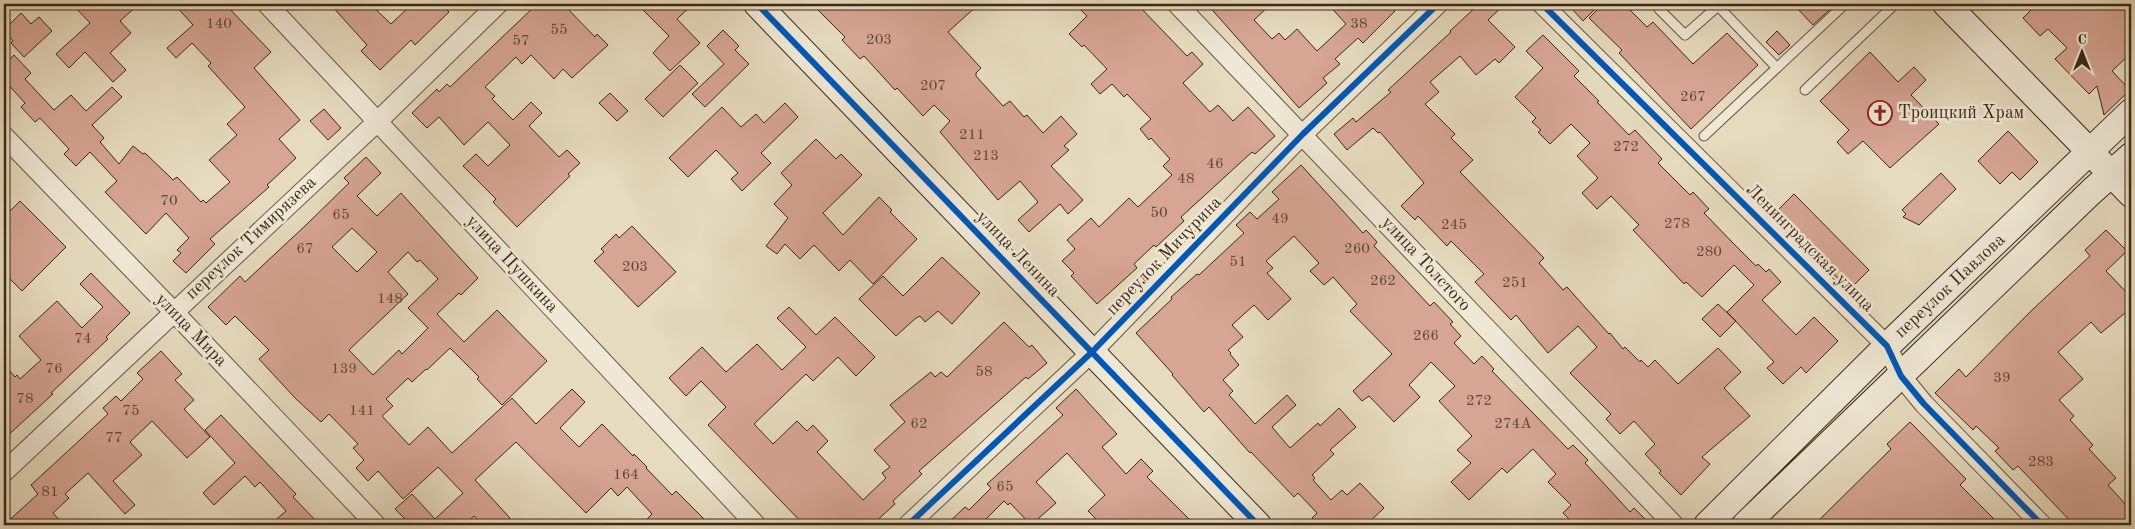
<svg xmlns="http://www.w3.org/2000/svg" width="2135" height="529" font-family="'Old Standard TT',serif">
	<rect width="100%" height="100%" fill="#e6dbbf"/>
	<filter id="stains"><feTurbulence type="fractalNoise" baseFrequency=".004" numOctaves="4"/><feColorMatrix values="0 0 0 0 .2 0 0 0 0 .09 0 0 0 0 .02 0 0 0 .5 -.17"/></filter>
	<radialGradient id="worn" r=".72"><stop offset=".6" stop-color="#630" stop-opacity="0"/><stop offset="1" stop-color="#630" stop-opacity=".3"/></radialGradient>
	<path fill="#d6a594" stroke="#3c2816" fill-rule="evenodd" d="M72,4H139L120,21L131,33L110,53L126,70L113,82L85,52L69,68L56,54L90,23Z
		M174,4H225L271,52L254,68L300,120L279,139L296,158L267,185L269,187L210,239L215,244L186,273L173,261L181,253L177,250L189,238L166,213L146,234L105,192L117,181L90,152L76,166L64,154L69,149L40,118L35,122L21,107L25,103L4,80V65L14,55L31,73L25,79L54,110L71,95L86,111L112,87L122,97L92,125L104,138L100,142L119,164L133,146L143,154L145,153L169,176L173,180L177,177L201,202L203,200L206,203L230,182L209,160L237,135L227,124L245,107L208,66L211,63L192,43L176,58L167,48L193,25Z
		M330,4H370L391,24L412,4H441L449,12L415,45L411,40L380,70L361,51L367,45Z
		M537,4H563L595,37L597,34L608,45L572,78L563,69L554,79L531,55L522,64L516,57L485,87L495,96L492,99L513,120L531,102L542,113L529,126L559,157L567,150L580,163L568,174L570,176L517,227L493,202L496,199L463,166L476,154L488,166L510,145L488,122L464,145L439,117L427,128L412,113L437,89L439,92L447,84L450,87Z
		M637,4H693L677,19L700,43L670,71L653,53L669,36Z
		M812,4H979L948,32L981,68L976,73V76L1003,106L1010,101L1024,117L1027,115L1043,133L1061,116L1077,134L1064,146L1069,150L1051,166L1083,200L1068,214L1060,204L1029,232L1018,220L1038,202L1020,181L998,200L940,132L950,121L934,105L923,116L897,88L895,90L864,56L860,59L842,40L845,37Z
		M1075,4H1137L1187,56L1192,52L1203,64L1183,83L1210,112L1218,105L1233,121L1248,107L1275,136L1255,154L1252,152L1181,217L1184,221L1156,247L1154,245L1134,264L1137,268L1097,304L1071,276L1074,273L1062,261L1075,249L1067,240L1091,218L1099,227L1129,198L1138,207L1172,175L1163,166L1170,159L1151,138L1149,140L1140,129L1151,119L1127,94L1124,97L1112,84L1100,94L1091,84L1107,69L1084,45L1082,47L1069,34L1087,16Z
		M1207,4H1271L1254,20L1272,39L1279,33L1285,40L1297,29L1317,51L1346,24L1328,4H1388L1395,11L1363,43L1358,38L1335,59L1340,64L1323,78L1327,83L1299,108Z
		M1479,4H1505L1488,20L1515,47L1499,63L1495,59L1476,75L1460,56L1430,82L1439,92L1425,104L1455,134L1451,138L1473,160L1460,172L1544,258L1539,263L1563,290L1567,287L1609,334L1610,333L1623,349L1625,347L1640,362L1641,360L1648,367L1655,360L1678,384L1718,348L1741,372L1724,388L1750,416L1702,457L1710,464L1681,495L1659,473L1661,471L1645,454L1655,444L1634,421L1620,434L1606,419L1611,414L1570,373L1597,347L1578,326L1548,353L1516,315L1511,320L1475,282L1484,274L1451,241L1447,246L1418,216L1415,220L1401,206L1424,183L1380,132L1378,133L1373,128L1347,150L1334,134L1353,118L1356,122L1391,92L1388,90L1451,32L1450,31Z
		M1580,4H1600L1583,21L1573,10Z
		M1603,4H1624L1647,27L1653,22L1693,64L1727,33L1758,65L1691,129L1619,53L1622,50L1589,18Z
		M1793,4H1836L1813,25Z
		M2037,4H2131V53L2112,71L2130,90L2104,115L2097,86L2089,94L2055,59L2067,48L2048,29L2040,36L2023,18Z
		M21,13L31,24L39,17L52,31L24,57L11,43L13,41L4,30Z
		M723,30L739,46L735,50L749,64L705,107L692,94L724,64L707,46Z
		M1777,31L1790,45L1779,55L1766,42Z
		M1543,35L1579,71L1574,76L1599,101L1597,102L1629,135L1635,130L1662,159L1658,163L1690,195L1693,192L1709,209L1704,213L1733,243L1756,266L1758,264L1766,272L1769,269L1781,282L1762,300L1796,335L1814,317L1838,341L1806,373L1801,367L1783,384L1767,368L1774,362L1727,312L1754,285L1734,265L1702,297L1686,282L1684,284L1633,230L1639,225L1611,196L1597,209L1582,193L1598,178L1577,156L1590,143L1571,124L1550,144L1538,132L1541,130L1532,122L1536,118L1515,97L1543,68L1526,51Z
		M1870,52L1898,82L1914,67L1926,80L1911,95L1939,124L1890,168L1863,141L1848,154L1837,142L1849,130L1820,101Z
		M680,65L698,83L663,117L645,99Z
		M610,93L628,111L617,121L599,103Z
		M785,103L798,117L761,153L771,163L742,191L731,179L738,173L716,150L688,177L669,158L722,107L741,127L756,114L764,123Z
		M324,109L341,128L328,140L310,121Z
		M2008,131L2038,162L2020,180L2012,172L2000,184L1978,161Z
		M816,139L836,159L841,154L862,175L823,213L843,235L879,197L892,210L890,212L917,239L873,284L850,260L839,271L814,245L800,259L785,244L777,254L766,246L788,218L774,204L792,185L781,173Z
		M366,157L381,173L357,196L377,216L401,193L478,278L461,295L459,293L437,314L464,342L497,310L547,361L502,405L477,379L479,377L450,348L427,370L426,369L412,382L408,378L386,399L393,406L382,416L409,445L428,427L452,453L512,398L536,424L572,389L585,402L560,428L579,447L602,424L633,456L634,454L647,467L646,468L672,495L676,491L710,525H641L652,514L627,487L618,496L611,488L586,513L516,442L475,480L510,518L502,525H482L474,516L464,525H411L395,509L412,494L435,519L463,493L438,467L403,499L378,471L368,481L356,468L364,460L353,448L358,444L329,414L321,422L296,399L259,359L269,350L235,316L226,325L208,307L240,276L245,282L306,225L349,183L344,178ZM352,228L377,252L357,272L332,247ZM408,252L417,262L420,260L438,279L408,308L428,328L402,354L399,350L373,375L349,350L408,294L388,272Z
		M1301,165L1363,233L1366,230L1377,242L1374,246L1430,306L1434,302L1453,322L1450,324L1461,336L1454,343L1474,364L1482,356L1494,369L1492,371L1568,449L1573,445L1588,460L1585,463L1630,512L1634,508L1651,525H1575L1563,513L1571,505L1548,482L1556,474L1533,449L1507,473L1502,468L1469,500L1451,482L1471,463L1457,450L1472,436L1439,401L1455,386L1431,362L1409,385L1420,397L1394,422L1369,396L1362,401L1353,391L1392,354L1350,311L1357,304L1333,277L1324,285L1310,271L1319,263L1294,236L1266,261L1273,268L1267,273L1291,299L1268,320L1254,305L1232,325L1243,337L1228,350L1231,353L1230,354L1239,365L1223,380L1233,391L1229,395L1255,424L1287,395L1296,405L1272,427L1290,448L1318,423L1320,426L1339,408L1356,427L1330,450L1334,454L1312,475L1315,478L1313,480L1331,500L1342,490L1347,495L1360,483L1384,508L1366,525H1319L1312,518L1317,513L1298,493L1294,497L1251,452L1250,453L1209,407L1204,412L1172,375L1173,374L1136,333L1172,299L1171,297L1197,274L1199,275L1244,233L1236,225L1250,212L1257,219L1279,199L1272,192Z
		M1941,173L1956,189L1919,225L1903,217L1906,214L1902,210Z
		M1794,194L1869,270L1849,290L1775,213Z
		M20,201L66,247L22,291L4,273V217Z
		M632,226L676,272L638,307L594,261L604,252L601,249L616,234L619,238Z
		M2106,230L2127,251L2106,271L2131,297V308L2101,333L2091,322L2058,352L2083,379L2059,400L2074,416L2070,420L2093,445L2089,449L2116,478L2108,485L2127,506L2125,508L2131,515V525H2074L2018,466L2013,470L1995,451L1999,448L1976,426L1973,430L1935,393L1959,369L1966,377L2032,310L2090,256L2085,250Z
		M942,257L980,293L952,324L938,311L925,322L920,316L916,318L896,336L859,299L883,276L903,296Z
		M91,273L130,313L106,337L108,339L51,393L53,394L4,439V364L15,377L17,375L20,379L41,360L19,336L57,301L82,328L103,307L80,284Z
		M1718,304L1736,321L1720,337L1702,319Z
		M789,307L816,335L835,317L875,357L856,376L838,357L813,381L806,374L754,424L773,444L797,421L807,431L813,425L828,441L817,452L863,500L886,478L882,473L890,467L874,450L905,422L890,405L931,372L935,377L941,372L947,377L1004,322L1029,347L1032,345L1047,363L1028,379L1026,377L919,471L922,474L893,501L895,504L872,525H804L708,425L726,407L701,381L686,396L669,378L702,347L726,372L757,344L782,370L806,347L777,318Z
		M161,351L182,374L175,380L194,400L184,409L210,437L187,458L152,421L130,442L142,455L113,481L135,505L125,514L88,473L65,494L69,498L53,513L64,525H4L38,494L31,485L108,414L103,408L116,396L121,401L143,379L137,373Z
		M1076,389L1117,434L1102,447L1126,474L1141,459L1153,471L1147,477L1195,525H1102L1088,511L1105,495L1067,453L1036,482L1056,503L1031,525L1010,503L1008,505L1004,501L981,524L982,525H946L965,507L969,510L991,488L987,484L1063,415L1056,408Z
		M221,415L296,494L293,497L320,525H270L286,511L260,482L255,487L245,476L214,505L203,493L235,463L205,430Z
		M1910,422L1966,479L1960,485L2000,525H1814L1891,449L1887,444Z"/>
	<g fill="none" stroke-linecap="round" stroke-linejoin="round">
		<defs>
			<path id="lane" d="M1659,9L1685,35L1718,6L1777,68
				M1805,90L1895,4
				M1704,136L1845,4"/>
			<path id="street" d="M267,4L756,525
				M1177,4L1674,525
				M1542,4L1887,346L1901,376L1924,404L2042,525
				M4,136L173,311L376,525
				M4,472L378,121L498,4
				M908,525L1092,352L1303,134L1438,4"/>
			<path id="secondary" d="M757,4L1258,525
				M1946,4L2131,194
				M1707,525L1887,346L2131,112
				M1745,525L2091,192L2131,156"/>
		</defs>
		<use href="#lane" stroke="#665540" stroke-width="11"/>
		<use href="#street" stroke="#665540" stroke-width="21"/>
		<use href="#secondary" stroke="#3c2816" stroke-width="28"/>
		<use href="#lane" stroke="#efe8d5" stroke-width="9"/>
		<use href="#street" stroke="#efe8d5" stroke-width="19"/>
		<use href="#secondary" stroke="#efe8d5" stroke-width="26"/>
		<defs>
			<path id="cycleway" d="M757,4L1258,525
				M1542,4L1887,346L1901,376L1924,404L2042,525
				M908,525L1092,352L1303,134L1438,4"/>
		</defs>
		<use href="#cycleway" stroke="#efe8d5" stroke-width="9"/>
		<use href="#cycleway" stroke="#0057b8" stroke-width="6"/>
	</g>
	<defs>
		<symbol id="church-ring" viewBox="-11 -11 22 22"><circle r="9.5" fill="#efe8d5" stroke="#8f2418" stroke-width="1.5"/><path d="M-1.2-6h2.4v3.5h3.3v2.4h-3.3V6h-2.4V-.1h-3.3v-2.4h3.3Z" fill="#8f2418"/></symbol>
	</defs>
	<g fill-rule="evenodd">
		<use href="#church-ring" x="1866" y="99" width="28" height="28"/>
	</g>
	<g text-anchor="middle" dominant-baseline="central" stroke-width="5" stroke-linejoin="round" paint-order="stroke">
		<g font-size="15" fill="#624736">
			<text x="219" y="24">140</text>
			<text x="1359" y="24">38</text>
			<text x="559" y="30">55</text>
			<text x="879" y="40">203</text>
			<text x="521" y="41">57</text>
			<text x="933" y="86">207</text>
			<text x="1693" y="97">267</text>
			<text x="972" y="135">211</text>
			<text x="1626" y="147">272</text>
			<text x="986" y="156">213</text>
			<text x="1215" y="164">46</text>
			<text x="1186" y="179">48</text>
			<text x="169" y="201">70</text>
			<text x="1159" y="213">50</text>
			<text x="341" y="215">65</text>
			<text x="1280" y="219">49</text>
			<text x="1677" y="224">278</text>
			<text x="1454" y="225">245</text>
			<text x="305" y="249">67</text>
			<text x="1357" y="249">260</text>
			<text x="1709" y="252">280</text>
			<text x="1238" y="262">51</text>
			<text x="635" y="267">203</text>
			<text x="1383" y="281">262</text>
			<text x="1515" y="283">251</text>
			<text x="390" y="299">148</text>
			<text x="1426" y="336">266</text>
			<text x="83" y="339">74</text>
			<text x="54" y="369">76</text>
			<text x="344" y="369">139</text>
			<text x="984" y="372">58</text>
			<text x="2002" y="378">39</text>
			<text x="25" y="399">78</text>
			<text x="1479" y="401">272</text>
			<text x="131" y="411">75</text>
			<text x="362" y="411">141</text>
			<text x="919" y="424">62</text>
			<text x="1513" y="424">274А</text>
			<text x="114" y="438">77</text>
			<text x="2041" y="462">283</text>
			<text x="626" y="475">164</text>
			<text x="1005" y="487">65</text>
			<text x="50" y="492">81</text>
		</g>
		<g font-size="18" fill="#3c2816" stroke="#efe8d5" text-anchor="start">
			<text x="1898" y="113">Троицкий Храм</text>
		</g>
		<g font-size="18" fill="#3c2816" stroke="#efe8d5">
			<text transform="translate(251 238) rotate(-43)">переулок Тимирязева</text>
			<text transform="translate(1810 248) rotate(45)">Ленинградская улица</text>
			<text transform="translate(1018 254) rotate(46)">улица Ленина</text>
			<text transform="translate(1164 256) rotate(-46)">переулок Мичурина</text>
			<text transform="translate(512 264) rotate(47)">улица Пушкина</text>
			<text transform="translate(1426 264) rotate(47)">улица Толстого</text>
			<text transform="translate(1950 286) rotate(-43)">переулок Павлова</text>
			<text transform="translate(191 330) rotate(46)">улица Мира</text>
		</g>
	</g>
	<rect width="2135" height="529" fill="none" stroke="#e6dbbf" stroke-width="20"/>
	<rect x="5" y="5" width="2125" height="519" fill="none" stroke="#3c2816" stroke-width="2.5"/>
	<rect x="10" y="10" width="2115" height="509" fill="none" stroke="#3c2816"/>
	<g transform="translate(2082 52)" stroke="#efe8d5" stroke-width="4" paint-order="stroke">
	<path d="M0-4L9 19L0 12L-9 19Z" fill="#3c2816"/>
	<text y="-8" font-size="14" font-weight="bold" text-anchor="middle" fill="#3c2816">С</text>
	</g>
	<rect width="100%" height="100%" filter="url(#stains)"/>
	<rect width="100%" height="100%" fill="url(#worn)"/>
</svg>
